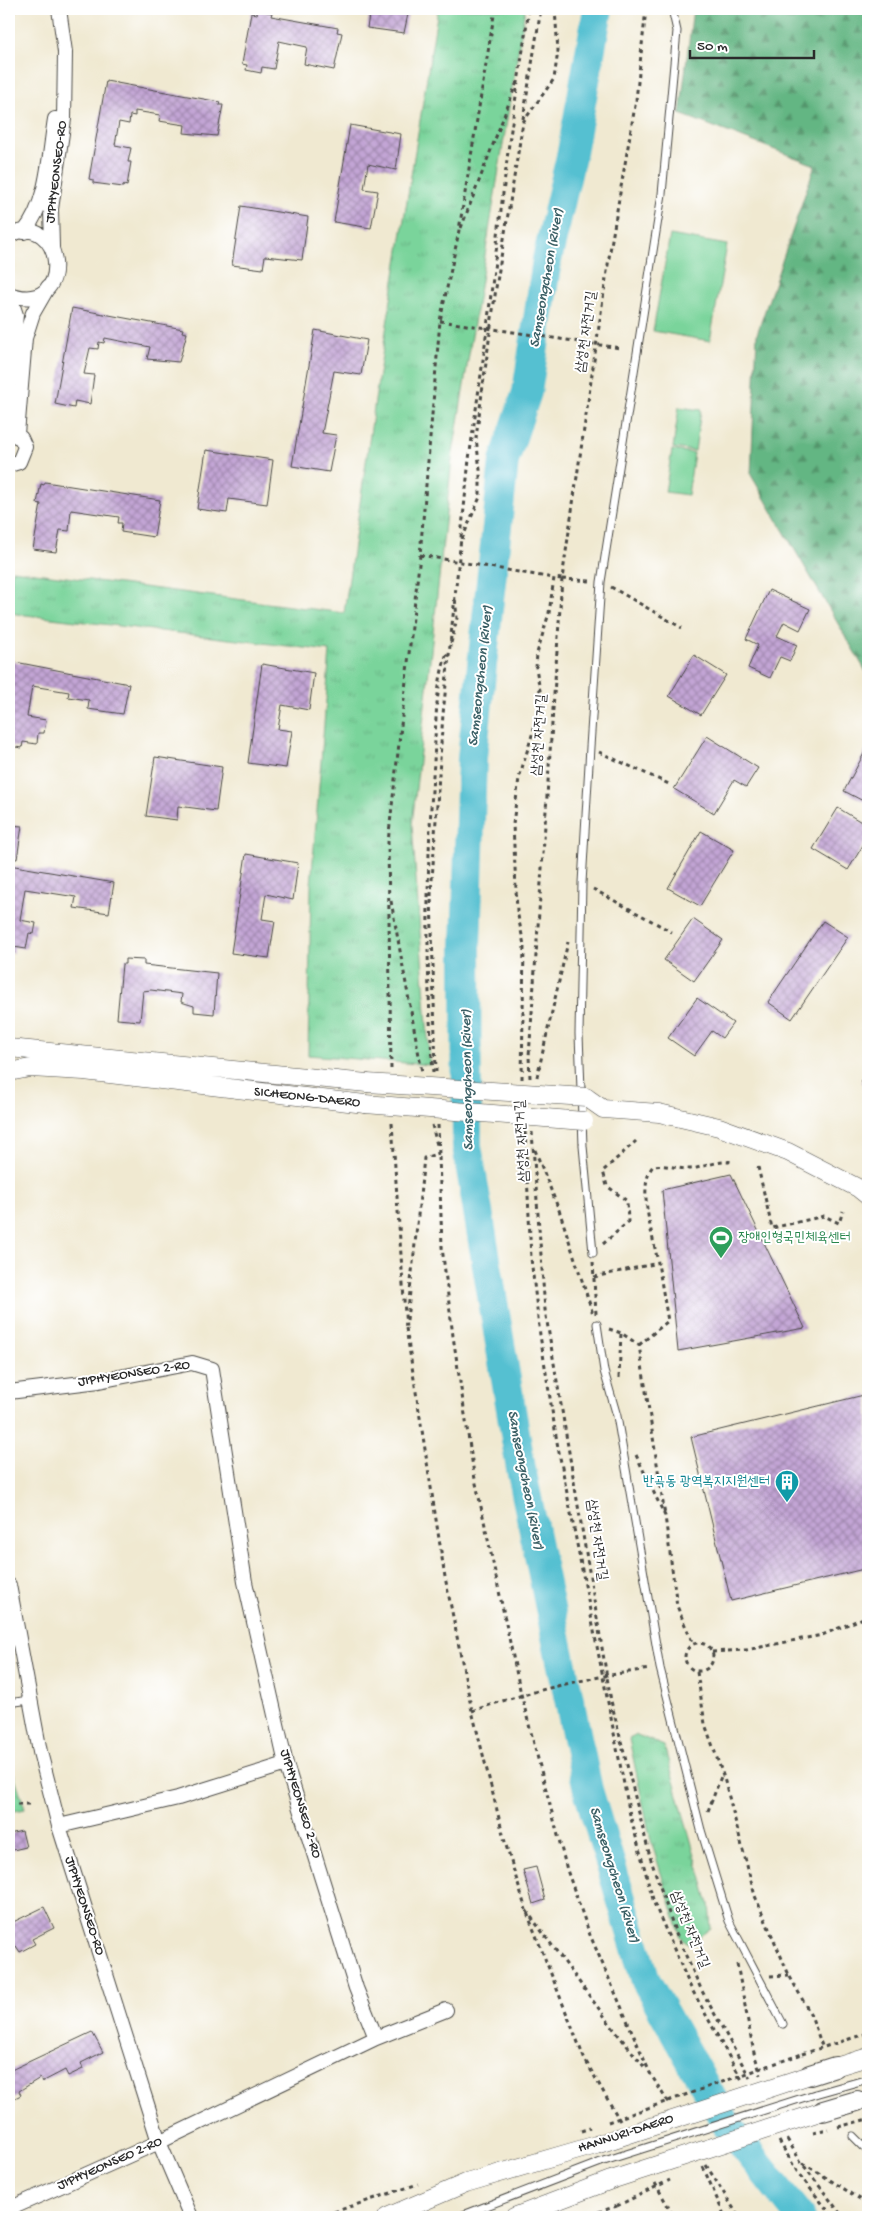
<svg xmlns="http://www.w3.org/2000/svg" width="877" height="2226" font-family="'Gochi Hand','Poor Story',sans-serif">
	<defs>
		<pattern id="forest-firs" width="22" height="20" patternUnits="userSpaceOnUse" patternTransform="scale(1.25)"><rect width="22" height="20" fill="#63b683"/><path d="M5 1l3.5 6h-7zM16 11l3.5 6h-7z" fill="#52946b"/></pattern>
		<pattern id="park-tufts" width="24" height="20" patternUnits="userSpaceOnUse" patternTransform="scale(1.25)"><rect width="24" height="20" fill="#7ad49b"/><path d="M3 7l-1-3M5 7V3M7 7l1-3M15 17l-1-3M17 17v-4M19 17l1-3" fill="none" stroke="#6ab686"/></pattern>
		<pattern id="water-waves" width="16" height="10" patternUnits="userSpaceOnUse" patternTransform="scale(1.25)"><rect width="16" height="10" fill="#55c0d1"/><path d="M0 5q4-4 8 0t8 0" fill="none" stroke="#479caa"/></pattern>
		<pattern id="building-cross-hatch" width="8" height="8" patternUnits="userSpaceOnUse" patternTransform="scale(1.25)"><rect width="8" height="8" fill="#c3a5d5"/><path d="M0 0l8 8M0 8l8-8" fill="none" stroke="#9f87ad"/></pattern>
	</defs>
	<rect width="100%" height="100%" fill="#fff"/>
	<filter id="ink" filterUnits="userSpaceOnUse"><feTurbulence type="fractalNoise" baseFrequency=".02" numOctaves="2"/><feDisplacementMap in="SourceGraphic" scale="10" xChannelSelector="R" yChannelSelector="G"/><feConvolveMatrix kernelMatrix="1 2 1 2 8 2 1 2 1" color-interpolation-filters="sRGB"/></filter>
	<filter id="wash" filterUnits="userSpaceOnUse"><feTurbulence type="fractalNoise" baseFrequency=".0096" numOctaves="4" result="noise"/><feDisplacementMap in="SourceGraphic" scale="20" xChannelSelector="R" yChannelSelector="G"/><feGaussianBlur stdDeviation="1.12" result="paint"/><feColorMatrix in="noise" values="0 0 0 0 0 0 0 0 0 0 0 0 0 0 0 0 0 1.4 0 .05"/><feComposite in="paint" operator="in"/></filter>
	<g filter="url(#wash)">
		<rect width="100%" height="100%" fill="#f0e9d1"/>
		<path fill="url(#forest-firs)" stroke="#477057" d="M693,9H868V675L751,475L757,334L815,165L680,114Z"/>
		<path fill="url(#park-tufts)" stroke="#528063" d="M438,9H525L452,459L412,825L430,1065L308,1055L311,885L330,651L9,613L12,570L344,613L378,380Z
			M637,1735L664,1746L709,1904L711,1928L689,1944L681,1937L651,1841L629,1739Z
			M11,1765L25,1809L9,1812V1766Z"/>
		<path fill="#7ad49b" stroke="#528063" d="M670,235L727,245L710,341L653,331Z
			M679,407L701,410L695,451L673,448Z
			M672,450L694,453L688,495L665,492Z"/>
		<path fill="url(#water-waves)" stroke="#40767e" d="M599,1822L610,1827L624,1875L617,1885L606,1878L594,1836Z"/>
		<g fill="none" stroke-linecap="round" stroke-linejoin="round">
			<path stroke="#55c0d1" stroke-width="30" d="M598,9L572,152L547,260L527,392L504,461L472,758L466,947L467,1146L521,1469L588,1790L646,1981L727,2125L800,2217"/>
		</g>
		<g id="blocks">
			<path fill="url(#building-cross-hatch)" d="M9,9H16L9,29Z
				M370,9H409L404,33L367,28Z
				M258,10L272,13L271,16L338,28L337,32L342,33L334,70L304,64L307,47L279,41L274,69L262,67L261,73L246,70L247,65L242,64L251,13L257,14Z
				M106,81L220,102L219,105H223L217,136L184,133L185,125L159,121L160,115L135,111V116L130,115L129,124L119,122L115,145L131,148L128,162H131L127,186L124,185L123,187L93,183V180L89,179Z
				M350,125L401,134L396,170L368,164L364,189L378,191L371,228L334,222Z
				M241,206L308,217L302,260L265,256L263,269L232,265Z
				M72,308L183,329L182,332L187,333L179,362L147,359L150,347L105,338L104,343L99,342L98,349L90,348L84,374L94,375L90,404L75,401L74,408L55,404Z
				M315,330L367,340L361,375L334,371L322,433L336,435L329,472L292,466Z
				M206,450L273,460L267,504L229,499L227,513L197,509Z
				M45,482L160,500L154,537L121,532L122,523H118L119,517L71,510L69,531L60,530L56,552L33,549L41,504L37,503L41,484L44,485Z
				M769,590L810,609L800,630L784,622L777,636L797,645L790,661L780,657L770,678L748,668L758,645L746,639Z
				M694,655L726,675L701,715L669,696Z
				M10,661L129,684L123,714L88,709L89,700L68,697L69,692L32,686L27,717L46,720L44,733H38L37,744L23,742L22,748L9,746Z
				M262,664L314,673L309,710L282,705L278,729L292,731L286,768L248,763Z
				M707,736L758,768L746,787L734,780L714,813L674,789Z
				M868,746V800L867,803L844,791Z
				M155,757L222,767L216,811L178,806L177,820L146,816Z
				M838,808L868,826V837L848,870L813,849Z
				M9,825L22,826L17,859L9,858Z
				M701,831L734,850L700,906L668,888Z
				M246,854L298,863L293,900L266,894L262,919L275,921L269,958L231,953Z
				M9,865L114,883L109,913L74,908L76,897L25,889L20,920L36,923L34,934L29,933L26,949L14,947V953L9,952Z
				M693,919L723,940L694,981L664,960Z
				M823,921L848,937L792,1019L768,1002Z
				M125,959L144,960V965L217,973L214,1014L194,1012V1006L181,1002L182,994L151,990L143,991L140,1021L117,1019L122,964H125Z
				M697,998L733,1023L722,1038L712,1031L694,1056L668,1038Z
				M868,1071V1086L861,1082Z
				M731,1174L805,1328L678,1351L662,1190Z
				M868,1394V1568L731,1601L691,1437Z
				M22,1831L26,1847L9,1851V1834Z
				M536,1867L545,1900L533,1904L523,1870Z
				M44,1907L54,1928L32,1939L35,1944L20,1952L16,1946L9,1950V1924Z
				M92,2032L103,2052L81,2063L83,2069L68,2076L65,2070L42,2082L40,2078L19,2091L21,2095L9,2101V2071Z"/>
		</g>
	</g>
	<g filter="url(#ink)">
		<use href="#blocks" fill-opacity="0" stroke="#494844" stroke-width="1"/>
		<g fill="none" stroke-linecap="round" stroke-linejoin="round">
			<defs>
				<path id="service" d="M593,1253L583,1146L579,1034L582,883L590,747L601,582L662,194L677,31L672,9
					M597,1324L604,1371L617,1416L660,1668L701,1830L729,1921L783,2024
					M9,1703L29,1700
					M815,2094L868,2079
					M853,2136L868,2151
					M458,2217L601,2162"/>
				<path id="minor" d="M24,232C48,203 49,156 55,119
					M9,236C64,206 77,318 9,294
					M52,247L51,209L64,119L65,52L59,9
					M9,378L16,315L9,294
					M17,434L25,338L33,313L48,287
					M9,465L19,462L25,447L21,438L9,433
					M9,1392L99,1381L192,1363L212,1369L245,1582L286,1764L356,1988L376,2038
					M9,1585L40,1752L59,1826L159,2142L191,2217
					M59,1826L178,1798L286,1764
					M9,2209L159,2142L376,2038L446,2010"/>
				<path id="tertiary" d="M9,1048L367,1083
					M9,1072L30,1068L84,1071L365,1104
					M586,1097L603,1109L659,1113L719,1127L788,1152L858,1188L868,1196
					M835,2067L868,2057
					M387,2217L466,2183L596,2145
					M514,2217L611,2180"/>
				<path id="secondary" d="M810,2075L835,2067
					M823,2111L857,2101"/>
			</defs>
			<use href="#service" stroke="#494844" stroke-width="9"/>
			<use href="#minor" stroke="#494844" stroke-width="16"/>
			<use href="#tertiary" stroke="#494844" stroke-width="19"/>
			<use href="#secondary" stroke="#494844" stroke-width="22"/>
			<path stroke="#494844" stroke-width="3" stroke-dasharray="4 4" stroke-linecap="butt" d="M523,119L541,9
				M461,228L517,82
				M462,539L480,497V470L476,438L496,288L523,122L554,79L558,51L555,9
				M420,555L553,578
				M562,579L591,581
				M611,587L682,628
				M451,643L457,618L455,597
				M599,752L671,785
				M593,889L672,932
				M391,901L422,1072
				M391,1069L388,842L420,555L440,321L458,236L495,9
				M436,1072L431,895L443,714L469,459L484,353L509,143L529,9
				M433,1073C426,969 426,866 434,762C436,727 435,686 447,653
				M537,1077L568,942
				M530,1078L529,1056L562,579L610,251L636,100L646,9
				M522,1079L524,945L517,911L513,824L519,778L542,702L536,668L537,653L549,613L554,578L562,579
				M392,1123L406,1329
				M432,1125L437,1145
				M438,1125L442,1247L453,1336L474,1474L521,1694L567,1870L590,1935L650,2073L669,2104
				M525,1132L531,1258L540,1335L557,1442L630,1815L654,1903L690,1986L742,2080
				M532,1132L545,1310L611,1701L650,1857L676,1934L702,1991L750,2078
				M535,1150L559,1210L593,1314
				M758,1167L772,1228L824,1216L839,1223L843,1211
				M603,1244L628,1222L627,1201L607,1186L603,1171L636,1141
				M593,1262L596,1314
				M594,1277L658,1263C654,1238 636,1187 653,1166C666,1164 677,1169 689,1169C704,1168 713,1161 729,1162V1157
				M407,1320L424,1158L439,1153
				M406,1328L445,1577L472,1711L505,1842L526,1910
				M609,1329L621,1333L639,1345L665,1516
				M639,1345L668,1321L658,1263
				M619,1378L621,1333
				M636,1455L665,1516L677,1606L693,1644
				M685 1657a14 14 0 1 1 28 0a14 14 0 1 1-28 0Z
				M712,1652L746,1650L822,1635L868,1616
				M697,1672L705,1724L724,1778L755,1896L789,1975L811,2015L822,2046
				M472,1711C530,1691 588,1677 650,1669
				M9,1804H29
				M708,1811L722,1774
				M737,1964L754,2053L761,2075
				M770,1976L789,1975
				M802,2054L868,2033
				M620,2121L584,2058L526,1910L616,2032L646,2069
				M838,2127L868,2119
				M813,2133L829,2130
				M787,2139L801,2162L843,2217
				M779,2141L798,2173L833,2217
				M803,2163L868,2204
				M706,2165L739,2217
				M703,2167L725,2217
				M655,2183L674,2217
				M319,2217L418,2184
				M583,2217L617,2206"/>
			<use href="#service" stroke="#fff" stroke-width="7"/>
			<use href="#minor" stroke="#fff" stroke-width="14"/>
			<use href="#tertiary" stroke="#fff" stroke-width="18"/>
			<use href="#secondary" stroke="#fff" stroke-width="20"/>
			<defs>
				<path id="service-bridge" d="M601,2162L815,2094"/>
				<path id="tertiary-bridge" d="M367,1083L586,1097
					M365,1104L584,1121
					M596,2145L810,2075
					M611,2180L823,2111"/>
			</defs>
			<use href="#service-bridge" stroke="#494844" stroke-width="9" stroke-linecap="butt"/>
			<use href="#tertiary-bridge" stroke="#494844" stroke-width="19" stroke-linecap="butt"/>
			<path stroke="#494844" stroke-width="3" stroke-dasharray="4 4" stroke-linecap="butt" d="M440,321L620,348
				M608,2122L802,2054
				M581,2131L590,2128
				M617,2206L670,2180"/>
			<use href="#service-bridge" stroke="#fff" stroke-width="7"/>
			<use href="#tertiary-bridge" stroke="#fff" stroke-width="18"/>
		</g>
	</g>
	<defs>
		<symbol id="stadium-pin" viewBox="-11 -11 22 30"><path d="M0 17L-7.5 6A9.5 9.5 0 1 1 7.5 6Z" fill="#2e9e5b" stroke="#fff"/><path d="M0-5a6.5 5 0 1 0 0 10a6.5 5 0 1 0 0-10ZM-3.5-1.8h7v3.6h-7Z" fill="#fff"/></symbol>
		<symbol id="building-pin" viewBox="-11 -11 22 30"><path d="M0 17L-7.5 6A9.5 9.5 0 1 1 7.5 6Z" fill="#0f9aa8" stroke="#fff"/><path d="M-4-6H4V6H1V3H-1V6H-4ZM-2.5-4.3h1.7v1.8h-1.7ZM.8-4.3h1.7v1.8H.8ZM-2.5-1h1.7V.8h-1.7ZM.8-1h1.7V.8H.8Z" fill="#fff"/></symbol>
	</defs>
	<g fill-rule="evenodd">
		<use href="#stadium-pin" x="707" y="1224" width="28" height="38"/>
		<use href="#building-pin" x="773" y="1468" width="28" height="38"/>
	</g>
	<g text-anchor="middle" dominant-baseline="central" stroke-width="4" stroke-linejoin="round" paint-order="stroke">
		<g font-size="14" fill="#2b2b2b" stroke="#fff">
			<text transform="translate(57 172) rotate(-83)">JIPHYEONSEO-RO</text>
			<text transform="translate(587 332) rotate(-82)">삼성천 자전거길</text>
			<text transform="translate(540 735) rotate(-86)">삼성천 자전거길</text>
			<text transform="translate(307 1098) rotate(6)">SICHEONG-DAERO</text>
			<text transform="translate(523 1141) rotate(-93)">삼성천 자전거길</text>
			<text transform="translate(134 1374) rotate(-9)">JIPHYEONSEO 2-RO</text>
			<text transform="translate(596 1540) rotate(82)">삼성천 자전거길</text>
			<text transform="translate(300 1804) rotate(73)">JIPHYEONSEO 2-RO</text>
			<text transform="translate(84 1906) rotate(72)">JIPHYEONSEO-RO</text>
			<text transform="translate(689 1930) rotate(68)">삼성천 자전거길</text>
			<text transform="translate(626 2134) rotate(-18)">HANNURI-DAERO</text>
			<text transform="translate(110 2164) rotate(-24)">JIPHYEONSEO 2-RO</text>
		</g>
		<g font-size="14" fill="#27864d" stroke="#fff" text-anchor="start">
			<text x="738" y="1238">장애인형국민체육센터</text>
		</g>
		<g font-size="14" fill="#0d838f" stroke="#fff" text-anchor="end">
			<text x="770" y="1482">반곡동 광역복지지원센터</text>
		</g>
		<g font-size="15" font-style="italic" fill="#3a5f65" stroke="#fff">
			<text transform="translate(547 278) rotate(-80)">Samseongcheon (River)</text>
			<text transform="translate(481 676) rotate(-84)">Samseongcheon (River)</text>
			<text transform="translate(468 1080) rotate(-91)">Samseongcheon (River)</text>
			<text transform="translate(525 1480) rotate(79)">Samseongcheon (River)</text>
			<text transform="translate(614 1875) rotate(73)">Samseongcheon (River)</text>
		</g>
	</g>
	<rect width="877" height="2226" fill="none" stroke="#fff" stroke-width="30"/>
	<path d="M690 50v8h124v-8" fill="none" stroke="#2b2b2b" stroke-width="2.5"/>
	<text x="697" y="50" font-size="15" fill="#2b2b2b" stroke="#ffffff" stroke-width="4" paint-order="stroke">50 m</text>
</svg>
